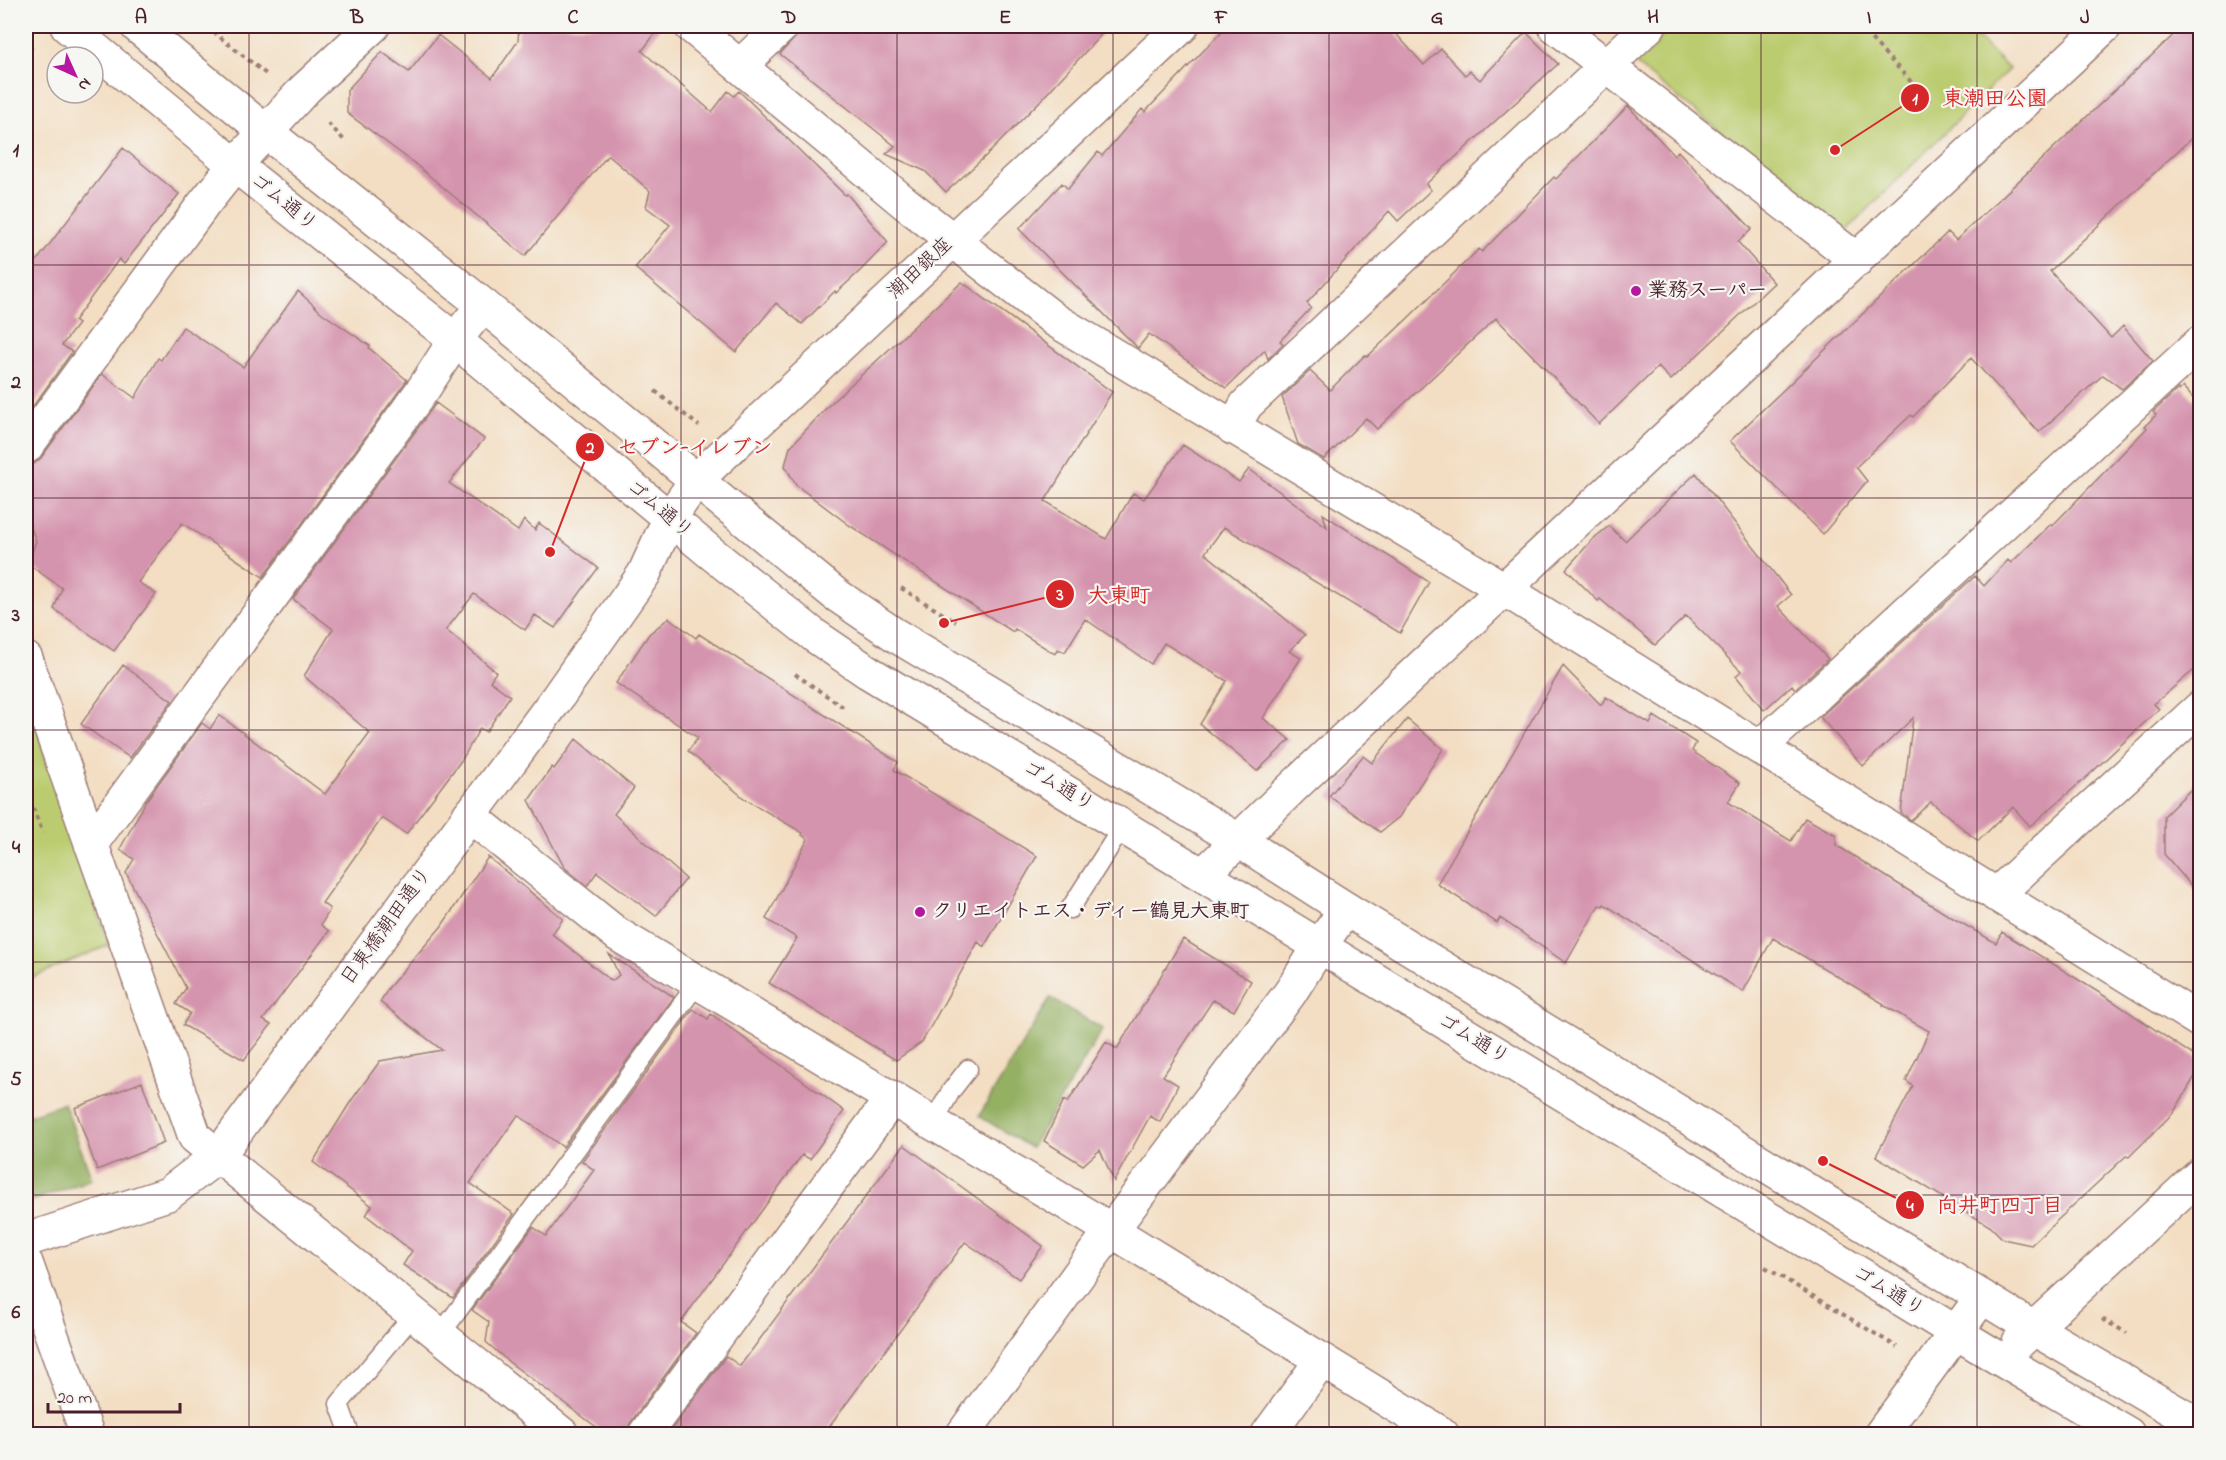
<svg xmlns="http://www.w3.org/2000/svg" width="2226" height="1460" font-family="'Indie Flower','Klee One',sans-serif">
	<rect width="100%" height="100%" fill="#f6f6f2"/>
	<filter id="ink" filterUnits="userSpaceOnUse"><feTurbulence type="fractalNoise" baseFrequency=".0167" numOctaves="2"/><feDisplacementMap in="SourceGraphic" scale="12" xChannelSelector="R" yChannelSelector="G"/><feConvolveMatrix kernelMatrix="1 2 1 2 8 2 1 2 1" color-interpolation-filters="sRGB"/></filter>
	<filter id="wash" filterUnits="userSpaceOnUse"><feTurbulence type="fractalNoise" baseFrequency=".008" numOctaves="4" result="noise"/><feDisplacementMap in="SourceGraphic" scale="24" xChannelSelector="R" yChannelSelector="G"/><feGaussianBlur stdDeviation="1.35" result="paint"/><feColorMatrix in="noise" values="0 0 0 0 0 0 0 0 0 0 0 0 0 0 0 0 0 1.4 0 .05"/><feComposite in="paint" operator="in"/></filter>
	<g filter="url(#wash)">
		<rect width="100%" height="100%" fill="#f3dec3"/>
		<path fill="#bbcc6f" stroke="#82764d" stroke-width="1.5" d="M1673,26H1966L2009,69L1846,231L1633,62Z
			M26,695L109,945L26,980Z"/>
		<path fill="#94b062" stroke="#6f6846" stroke-width="1.5" d="M1050,998L1103,1029L1031,1148L979,1116Z
			M64,1103L92,1179L32,1201L26,1183V1117Z"/>
		<g id="blocks">
			<path fill="#d594ae" d="M519,26H661L642,51L712,112L728,91L734,96L739,91L845,195L847,194L888,242L861,270L836,293L835,291L802,324L776,303L736,352L635,268L670,225L646,207L650,191L608,155L525,256L414,163L347,113V90L382,52L409,72L438,35L492,78L518,41Z
				M806,26H1109L1041,100L990,152L946,192L925,171L886,154L895,146L780,54Z
				M1227,26H1389L1424,65L1441,49L1465,75L1470,71L1480,80L1526,32L1558,64L1426,184L1431,190L1398,221L1389,211L1307,303L1311,308L1280,341L1283,344L1268,359L1265,350L1226,388L1149,334L1138,348L1019,229L1062,183L1068,189L1098,152L1102,156L1142,109L1145,112Z
				M2183,26H2200V130L2050,271L2111,338L2123,326L2153,361L2122,389L2103,375L2039,432L1971,358L1913,417L1911,415L1856,467L1867,481L1823,534L1730,441L1948,232L1956,240Z
				M1628,106L1674,155L1678,151L1752,229L1738,242L1774,283L1671,380L1658,367L1599,424L1496,318L1377,429L1366,418L1324,459L1298,444L1282,397L1310,371L1330,390L1365,355L1367,357L1405,321L1479,249L1482,252L1554,177L1556,179Z
				M123,148L179,194L124,264L119,259L74,321L78,324L62,345L72,352L26,416V275Z
				M962,282L1112,392L1045,501L1106,539L1133,493L1144,499L1183,445L1239,482L1249,469L1327,527L1323,514L1429,582L1400,633L1224,527L1205,553L1305,635L1289,651L1301,658L1263,718L1290,740L1257,771L1200,724L1227,681L1164,643L1151,664L1085,619L1065,652L1057,649L1055,654L1015,629L1013,632L849,525L796,485L785,466L790,447L829,405Z
				M298,291L322,313L370,346L369,348L407,380L263,577L182,523L138,582L156,594L114,651L54,609L62,588L28,564L36,541L26,515V465L34,464L41,458L102,374L135,398L158,358L161,360L183,327L243,367Z
				M2183,387L2200,406V665L2154,704L2159,709L2089,775L2030,826L2013,807L1978,841L1931,802L1911,820L1901,813L1913,718L1863,766L1820,717L1975,576L1984,586L2008,560L2011,563L2051,524L2052,526L2147,428L2145,426L2156,415L2153,412L2178,389L2179,391Z
				M436,403L484,439L449,483L518,531L524,520L535,530L539,523L598,568L555,628L535,615L525,630L474,594L446,630L496,672L490,681L510,696L486,732L480,728L463,758L406,834L382,818L322,903L330,909L321,925L329,931L263,1020L271,1025L244,1060L183,1025L190,1013L176,1004L186,988L126,873L134,859L120,849L146,801L202,723L210,729L219,715L325,794L370,733L304,676L333,629L293,599Z
				M1696,473L1791,595L1778,606L1828,659L1795,689L1792,685L1764,710L1736,676L1741,671L1686,616L1655,645L1600,599L1598,601L1566,569L1593,539L1609,526L1625,541Z
				M669,618L696,638L699,634L898,762L894,770L1037,856L984,947L978,942L922,1042L896,1060L769,983L797,938L766,919L808,839L802,835L803,833L745,799L688,751L698,738L616,683L649,634Z
				M123,665L172,701L130,758L81,724Z
				M1563,666L1601,705L1606,697L1650,724L1654,716L1696,743L1692,751L1740,783L1728,802L1791,841L1805,818L1836,835V845L1946,914L1996,943L2002,932L2114,1002L2200,1060V1068L2174,1112L2129,1157L2126,1156L2031,1245L2003,1239L1991,1227L1876,1156L1913,1086L1906,1081L1929,1031L1883,1005L1884,1004L1773,938L1743,992L1604,904L1603,906L1599,905L1566,963L1500,918L1497,923L1437,884Z
				M1407,719L1443,749L1399,817L1380,832L1329,796L1363,756L1372,763Z
				M576,739L634,788L614,814L686,879L656,916L597,872L587,886L564,867L529,800L552,767L554,769Z
				M2200,780V896L2164,854V816Z
				M488,857L563,919L552,934L612,981L619,975L609,954L674,997L563,1147L518,1115L470,1183L514,1214L453,1298L403,1265L412,1251L366,1215L372,1206L313,1162L351,1101L380,1061L442,1050L380,1002L389,987L441,927Z
				M1183,939L1251,981L1234,1011L1213,1000L1163,1076L1178,1085L1160,1122L1150,1116L1114,1181L1100,1150L1083,1165L1044,1141L1064,1100L1068,1102L1106,1042L1117,1049Z
				M693,1009L708,1019L711,1014L844,1111L810,1159L802,1155L681,1322L696,1333L630,1423L627,1434H606L509,1362L486,1342L489,1322L472,1310L533,1227L546,1236L594,1170L582,1161Z
				M142,1082L164,1143L97,1170L75,1108Z
				M904,1145L1043,1246L1019,1279L965,1242L824,1434H668L726,1356L740,1366Z"/>
		</g>
	</g>
	<g filter="url(#ink)">
		<use href="#blocks" fill-opacity="0" stroke="#9e7e77" stroke-width="1.5"/>
		<g fill="none" stroke-linecap="round" stroke-linejoin="round">
			<defs>
				<path id="lane" d="M1070,909L1123,826
					M933,1123L951,1091L968,1069
					M440,1335L699,981
					M350,1434L339,1404L414,1314"/>
				<path id="street" d="M691,26L905,203L1055,320L1504,589L2200,1021
					M1555,26L1857,260
					M740,66L782,26
					M1233,428L1246,405L1649,26
					M26,447L203,205L235,165L305,89L373,26
					M26,659L195,1137L562,1434
					M1760,747L2200,343
					M469,815L617,934L1088,1216L1442,1434
					M91,844L424,388L455,340L483,305
					M1203,875L1294,786L2105,26
					M1996,895L2200,708
					M26,1240L168,1194L218,1156
					M26,1263L87,1434
					M645,1434L892,1098
					M963,1434L1087,1263L1290,993L1319,947L1346,909
					M1268,1434L1322,1360
					M1881,1434L1982,1297"/>
				<path id="secondary" d="M67,26L235,165L455,340L710,552L815,636L868,672L2000,1359L2128,1434
					M137,26L265,131L483,305L835,594L895,635L1238,840L1346,909L2033,1328L2200,1426
					M218,1156L557,698L644,574L669,519L697,479L1182,26
					M2019,1342L2200,1175"/>
			</defs>
			<use href="#lane" stroke="#9e7e77" stroke-width="21"/>
			<use href="#street" stroke="#9e7e77" stroke-width="36"/>
			<use href="#secondary" stroke="#9e7e77" stroke-width="36"/>
			<path stroke="#9e7e77" stroke-width="4" stroke-dasharray="4.5 4.5" stroke-linecap="butt" d="M206,26L266,74
				M1859,26L1931,103
				M26,43L33,49
				M328,123L344,140
				M655,391L699,426
				M901,588L956,622
				M795,674L846,709
				M26,791L43,833
				M1765,1267L1897,1347
				M2102,1319L2127,1333"/>
			<use href="#lane" stroke="#fff" stroke-width="18"/>
			<use href="#street" stroke="#fff" stroke-width="33"/>
			<use href="#secondary" stroke="#fff" stroke-width="33"/>
		</g>
	</g>
	<path fill="none" stroke="#4a1f2b" stroke-width="1.5" stroke-opacity="0.55" d="M249,26V1434M465,26V1434M681,26V1434M897,26V1434M1113,26V1434M1329,26V1434M1545,26V1434M1761,26V1434M1977,26V1434M26,265H2200M26,498H2200M26,730H2200M26,962H2200M26,1195H2200"/>
	<g fill="#b5179e" stroke="#f6f6f2" stroke-width="2">
		<circle cx="1636" cy="291" r="6"/>
		<circle cx="920" cy="912" r="6"/>
	</g>
	<g text-anchor="middle" dominant-baseline="central" stroke-width="4.5" stroke-linejoin="round" paint-order="stroke">
		<g font-size="20" fill="#4a1f2b" stroke="#f6f6f2">
			<text transform="translate(283 203) rotate(39)">ゴム通り</text>
			<text transform="translate(921 269) rotate(-43)">潮田銀座</text>
			<text transform="translate(659 510) rotate(40)">ゴム通り</text>
			<text transform="translate(1058 787) rotate(31)">ゴム通り</text>
			<text transform="translate(387 927) rotate(-54)">日東橋潮田通り</text>
			<text transform="translate(1473 1040) rotate(31)">ゴム通り</text>
			<text transform="translate(1888 1292) rotate(31)">ゴム通り</text>
		</g>
		<g font-size="20" font-weight="bold" fill="#4a1f2b" stroke="#f6f6f2" text-anchor="start">
			<text x="1648" y="291">業務スーパー</text>
			<text x="932" y="912">クリエイトエス・ディー鶴見大東町</text>
		</g>
	</g>
	<path fill="none" stroke="#d62828" stroke-width="2" d="M1835 150L1915 98M550 552L590 447M944 623L1060 594M1823 1161L1910 1205"/>
	<g fill="#d62828" stroke="#f6f6f2" stroke-width="2">
		<circle cx="1835" cy="150" r="6"/>
		<circle cx="550" cy="552" r="6"/>
		<circle cx="944" cy="623" r="6"/>
		<circle cx="1823" cy="1161" r="6"/>
		<circle cx="1915" cy="98" r="15"/>
		<circle cx="590" cy="447" r="15"/>
		<circle cx="1060" cy="594" r="15"/>
		<circle cx="1910" cy="1205" r="15"/>
	</g>
	<g font-size="18" text-anchor="middle" font-weight="bold" fill="#fff">
		<text x="1915" y="104">1</text>
		<text x="590" y="453">2</text>
		<text x="1060" y="600">3</text>
		<text x="1910" y="1211">4</text>
	</g>
	<g font-size="21" text-anchor="middle" font-weight="bold" fill="#d62828" stroke="#f6f6f2" stroke-width="4.5" stroke-linejoin="round" paint-order="stroke">
		<text x="1995" y="105">東潮田公園</text>
		<text x="695" y="454">セブン-イレブン</text>
		<text x="1119" y="602">大東町</text>
		<text x="2000" y="1212">向井町四丁目</text>
	</g>
	<rect width="2226" height="1460" fill="none" stroke="#f6f6f2" stroke-width="66"/>
	<g transform="translate(75 75) rotate(135)"><circle r="28" fill="#f6f6f2" stroke="#b1a0a2" stroke-width="1.5"/>
	<path d="M0-4.5L10 22L0 15L-10 22Z" fill="#b5179e"/>
	<text y="-9" font-size="16" font-weight="bold" text-anchor="middle" fill="#4a1f2b">N</text>
	</g>
	<path d="M48 1403v9h132v-9" fill="none" stroke="#4a1f2b" stroke-width="3"/>
	<text x="57" y="1403" font-size="18" fill="#4a1f2b" stroke="#f6f6f2" stroke-width="4.5" paint-order="stroke">20 m</text>
	<rect x="33" y="33" width="2160" height="1394" fill="none" stroke="#4a1f2b" stroke-width="2"/>
	<g font-size="20" text-anchor="middle" font-weight="bold" fill="#4a1f2b">
		<text x="141" y="23">A</text>
		<text x="357" y="23">B</text>
		<text x="573" y="23">C</text>
		<text x="789" y="23">D</text>
		<text x="1005" y="23">E</text>
		<text x="1221" y="23">F</text>
		<text x="1437" y="23">G</text>
		<text x="1653" y="23">H</text>
		<text x="1869" y="23">I</text>
		<text x="2085" y="23">J</text>
		<text x="16" y="156">1</text>
		<text x="16" y="388">2</text>
		<text x="16" y="621">3</text>
		<text x="16" y="853">4</text>
		<text x="16" y="1085">5</text>
		<text x="16" y="1318">6</text>
	</g>
</svg>
